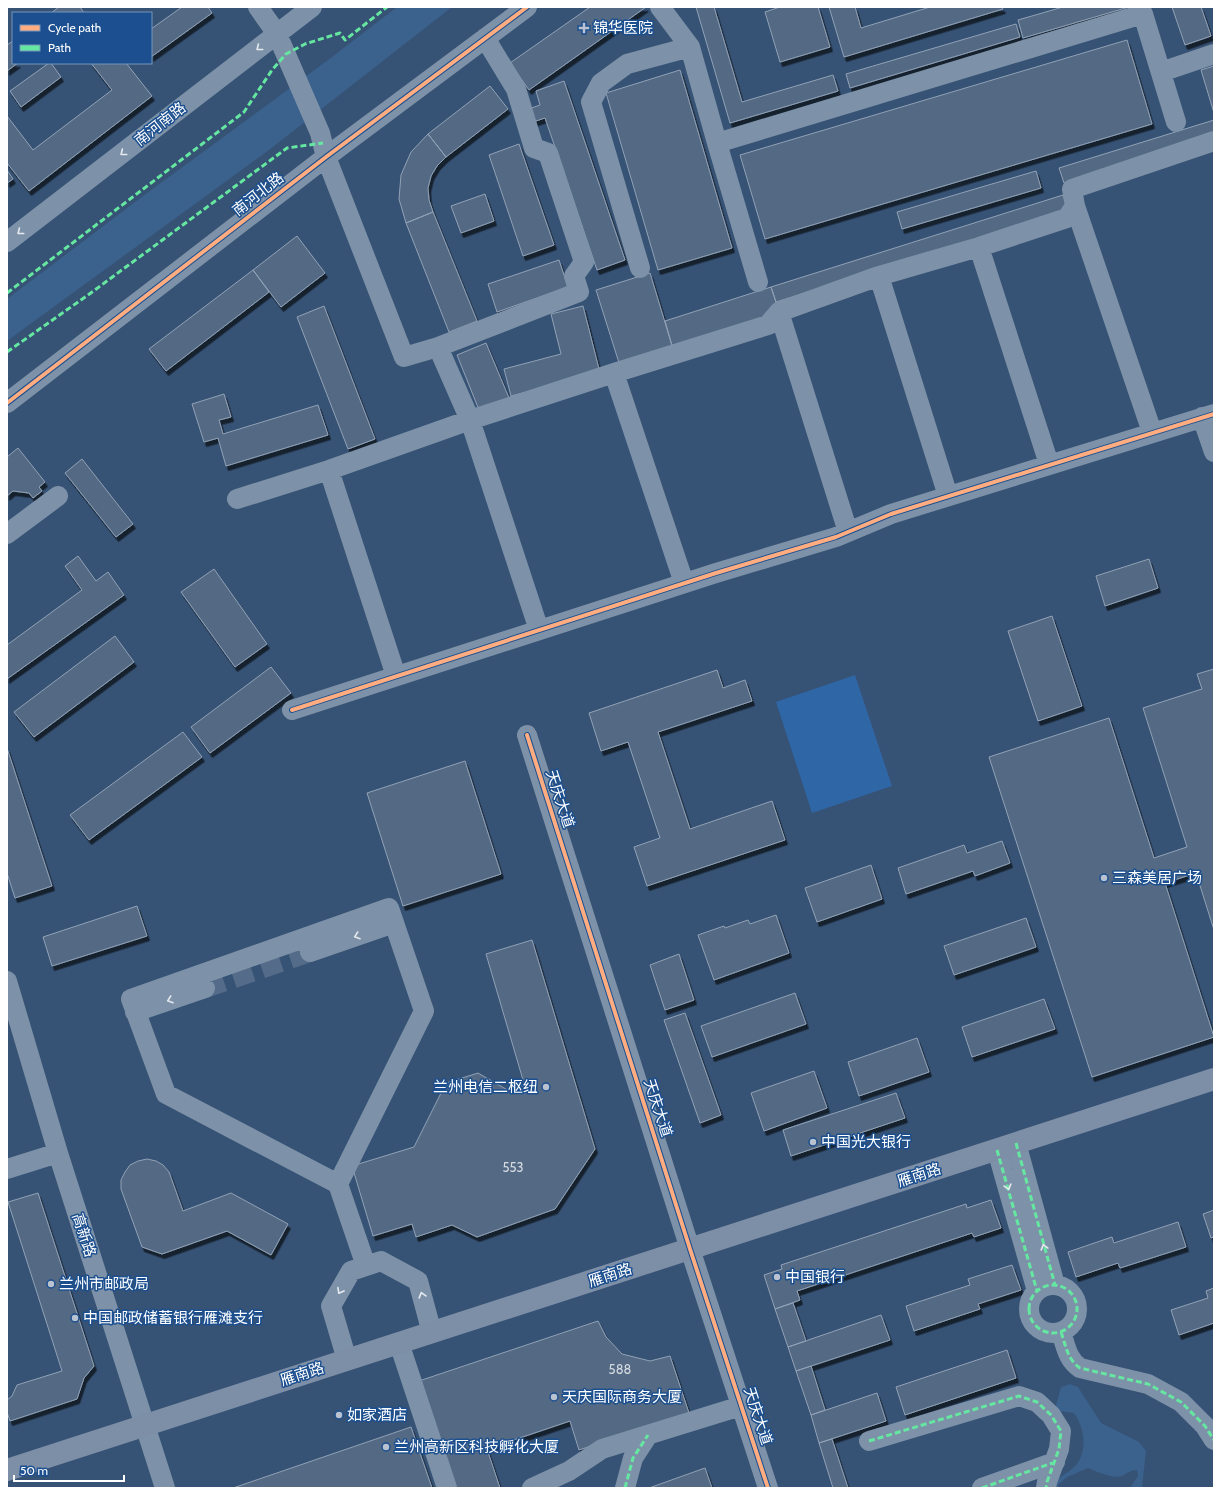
<svg xmlns="http://www.w3.org/2000/svg" width="1221" height="1495" font-family="Cabin,'Noto Sans SC',sans-serif">
	<defs>
		<filter id="shadow"><feDropShadow dx="2.5" dy="4.5" stdDeviation="0" flood-color="#0009"/></filter>
	</defs>
	<rect width="100%" height="100%" fill="#365274"/>
	<path fill="#2f66a5" d="M855,675L892,786L812,813L776,702Z"/>
	<path fill="#3b618d" d="M397,7H452L269,150L7,341V299L143,196L328,60Z
		M1070,1384L1078,1387L1101,1423L1139,1442L1146,1451L1142,1488H1130L1138,1476L1137,1470C1131,1470 1128,1473 1122,1476C1113,1479 1097,1472 1088,1468L1067,1477L1058,1485L1059,1488H1056L1057,1480C1063,1475 1072,1470 1077,1464C1088,1448 1084,1428 1074,1413L1058,1411L1056,1405L1061,1387Z"/>
	<path fill="#526984" stroke="#92a2b6" filter="url(#shadow)" d="M59,7H80L84,13H51Z
		M182,7H208L212,13L151,57V29Z
		M590,7H646L529,90L510,63Z
		M696,7H714L742,102L833,75L838,91L730,123Z
		M780,7H818L830,47L780,62L765,12Z
		M829,7H855L861,28L930,7H1002L1003,9L844,57Z
		M1063,7H1129L1023,38L1018,20Z
		M1172,7H1201L1211,36L1185,45Z
		M1016,24L1020,37L850,88L846,74Z
		M1127,40L1152,124L765,239L740,155Z
		M13,41V63H18L7,71V45Z
		M49,63H51L61,77L21,107L10,91Z
		M91,63H126L152,96L29,191L7,163V116L33,150L112,90Z
		M1214,66V113L1201,70Z
		M680,70L732,248L658,270L606,93Z
		M564,81L625,260L597,270L545,118L530,123L526,110L540,105L536,91Z
		M490,86L508,109L446,157L428,134Z
		M1214,120V136L1064,183L1059,168Z
		M428,134L446,157L437,166L431,176L428,188L429,200L433,212L406,223L399,199L401,175L411,152Z
		M519,144L554,245L523,256L489,155Z
		M7,170L13,179L7,183Z
		M1036,171L1041,188L902,229L897,212Z
		M485,194L494,221L461,233L451,206Z
		M1063,195L1068,210L776,302L771,287Z
		M433,212L477,321L449,332L406,223Z
		M297,236L325,273L281,307L253,270Z
		M559,260L568,287L497,312L488,284Z
		M253,270L269,292L166,371L149,349Z
		M650,273L673,349L620,366L596,290Z
		M771,287L776,302L770,318L673,349L665,321Z
		M324,306L375,439L348,449L297,317Z
		M583,306L600,373L511,396L504,369L561,354L551,314Z
		M486,343L509,398L479,410L457,355Z
		M224,394L231,417L219,420L223,434L318,405L328,435L226,466L218,438L204,442L192,404Z
		M18,448L45,482L39,487L42,491L33,498L29,493L13,491L7,496V457Z
		M82,459L133,524L116,537L65,473Z
		M78,556L96,581L108,572L124,595L7,679V645L82,590L65,566Z
		M1149,559L1158,588L1105,606L1096,576Z
		M214,569L267,644L235,667L181,592Z
		M1052,616L1082,706L1038,721L1008,631Z
		M115,636L134,662L34,737L14,712Z
		M271,667L291,693L210,753L191,727Z
		M1214,669V930L1196,873L1165,883L1214,1037L1092,1077L989,757L1109,718L1154,858L1187,847L1143,708L1202,689L1197,674Z
		M717,670L723,688L745,680L752,701L658,732L690,829L772,801L785,840L647,886L634,847L660,838L628,742L601,751L589,713Z
		M183,732L202,757L89,840L70,815Z
		M7,748L52,886L15,898L7,873Z
		M465,761L501,874L403,906L367,793Z
		M1002,841L1010,863L975,876L973,871L906,894L898,868L964,845L967,853Z
		M871,865L882,899L817,922L805,888Z
		M137,906L147,936L52,966L43,937Z
		M776,915L789,953L714,980L698,935L724,926L725,928L748,920L750,924Z
		M1026,918L1036,947L954,975L944,946Z
		M532,940L595,1149L555,1209L477,1237L452,1225L416,1237L412,1224L373,1236L352,1166L414,1147L446,1083L478,1073L511,1092L523,1080L486,954Z
		M679,954L694,1000L665,1010L650,965Z
		M795,993L806,1024L712,1057L701,1026Z
		M1044,999L1055,1029L972,1057L962,1027Z
		M685,1013L721,1115L700,1123L664,1020Z
		M917,1038L929,1072L859,1096L848,1062Z
		M814,1071L827,1108L764,1131L751,1093Z
		M896,1093L905,1118L791,1156L783,1130Z
		M147,1159L156,1161L163,1165L169,1172L183,1211L231,1193L288,1224L271,1255L227,1231L162,1254L142,1247L121,1189V1180L125,1172L130,1165L138,1161Z
		M38,1193L94,1366L84,1378L77,1399L10,1421L7,1412V1400L12,1396L17,1385L62,1371L8,1202Z
		M991,1200L1001,1228L974,1237L972,1233L797,1291L800,1300L775,1309L764,1275L782,1269L781,1265L966,1204L967,1208Z
		M1214,1210V1237L1211,1238L1203,1214Z
		M1178,1222L1186,1247L1120,1268L1118,1263L1076,1277L1068,1252L1112,1237L1114,1243Z
		M1012,1265L1021,1290L978,1304L980,1309L914,1331L906,1306L970,1285L968,1279Z
		M1214,1288V1323L1179,1335L1171,1310L1208,1298L1206,1291Z
		M793,1303L806,1341L788,1347L775,1309Z
		M881,1315L890,1340L796,1371L788,1347Z
		M598,1321L606,1337L622,1354L650,1361L670,1356L689,1413L579,1450L570,1421L487,1449L500,1488H455L419,1381Z
		M1007,1350L1016,1378L905,1415L896,1387Z
		M811,1366L825,1410L811,1415L796,1371Z
		M877,1393L886,1421L819,1443L811,1415Z
		M411,1427L432,1488H233Z
		M832,1439L848,1488H833L819,1443Z
		M705,1468L712,1488H649Z"/>
	<g fill="none" stroke-linecap="round" stroke-linejoin="round">
		<path stroke="#546c89" stroke-width="20" stroke-dasharray="20 10" stroke-linecap="butt" d="M205,988L310,952"/>
		<path stroke="#7d92a8" stroke-width="20" d="M258,7L277,34L320,133L326,157L404,357L438,347L579,292L574,276L584,262L548,153L534,148L516,89L485,38
			M660,7L690,47L717,143
			M1161,72L1214,54
			M1075,206L1152,432
			M7,242L312,7
			M979,247L1049,464
			M640,268L591,102L601,83L627,64L690,47
			M879,276L948,496
			M758,282L717,143L1143,14L1176,122
			M779,312L848,532
			M438,347L470,420L614,373L768,325L779,312L879,276L979,247L1067,218L1075,206L1072,189L1214,141
			M614,373L684,583
			M7,403L326,157L527,7
			M1202,417L1214,452
			M329,470L396,676
			M237,499L329,470L470,420L539,630
			M7,534L58,496
			M292,710L716,573L836,537L891,514L1214,414
			M527,735L690,1249L768,1488
			M389,908L424,1011L338,1184L166,1094L131,999Z
			M310,952L394,923
			M7,981L58,1153L165,1488
			M135,1012L205,988
			M1016,1143L1055,1285
			M997,1150L1037,1291
			M7,1169L58,1153
			M338,1184L366,1266
			M1029 1309a24 24 0 1 1 48 0a24 24 0 1 1-48 0Z
			M1061,1332C1066,1346 1067,1359 1080,1368L1148,1384L1181,1402L1205,1426L1214,1440
			M399,1343L447,1488
			M347,1360L331,1306L351,1271L381,1261L418,1281L432,1333
			M869,1441L1019,1396L1037,1402L1051,1415L1061,1431L1059,1449L1047,1482L1046,1488
			M532,1488L569,1471L602,1449L741,1406
			M625,1488L633,1458L648,1435
			M982,1488L1055,1462"/>
		<path stroke="#7d8ea7" stroke-width="22" d="M7,1470L1214,1079"/>
		<path stroke="#66e7a1" stroke-width="3" stroke-dasharray="6 3" stroke-linecap="butt" d="M7,293L244,112L272,70L286,54L305,44L340,33L345,40L387,7
			M7,352L88,295L287,148L323,143
			M1016,1143L1055,1285
			M997,1150L1037,1291
			M1029 1309a24 24 0 1 1 48 0a24 24 0 1 1-48 0Z
			M1061,1332C1066,1346 1067,1359 1080,1368L1148,1384L1181,1402L1205,1426L1214,1440
			M869,1441L1019,1396L1037,1402L1051,1415L1061,1431L1059,1449L1047,1482L1046,1488
			M625,1488L633,1458L648,1435
			M982,1488L1055,1462"/>
		<defs>
			<path id="cycleway" d="M7,403L326,157L527,7
				M292,710L716,573L836,537L891,514L1214,414
				M527,735L690,1249L768,1488"/>
		</defs>
		<use href="#cycleway" stroke="#1b4f8f" stroke-width="6"/>
		<use href="#cycleway" stroke="#ffac80" stroke-width="4"/>
	</g>
	<defs><path id="oneway-chevron" d="M-2-3.5L2.5 0L-2 3.5" fill="none" stroke-width="1.6" stroke-linecap="round" stroke-linejoin="round"/></defs>
	<g stroke="#e5e9ee">
		<use href="#oneway-chevron" transform="translate(259 48) rotate(142)"/>
		<use href="#oneway-chevron" transform="translate(123 153) rotate(142)"/>
		<use href="#oneway-chevron" transform="translate(20 232) rotate(142)"/>
		<use href="#oneway-chevron" transform="translate(357 936) rotate(161)"/>
		<use href="#oneway-chevron" transform="translate(170 1000) rotate(161)"/>
		<use href="#oneway-chevron" transform="translate(1008 1187) rotate(74)"/>
		<use href="#oneway-chevron" transform="translate(1044 1247) rotate(-105)"/>
		<use href="#oneway-chevron" transform="translate(340 1291) rotate(119)"/>
		<use href="#oneway-chevron" transform="translate(422 1295) rotate(-106)"/>
	</g>
	<g fill="#b9c2ce" stroke="#1b4f8f" stroke-width="1.5">
		<path d="M582 22h4v4h4v4h-4v4h-4v-4h-4v-4h4z"/>
		<circle cx="1104" cy="878" r="4"/>
		<circle cx="546" cy="1087" r="4"/>
		<circle cx="813" cy="1142" r="4"/>
		<circle cx="777" cy="1277" r="4"/>
		<circle cx="51" cy="1284" r="4"/>
		<circle cx="75" cy="1318" r="4"/>
		<circle cx="554" cy="1397" r="4"/>
		<circle cx="339" cy="1415" r="4"/>
		<circle cx="386" cy="1447" r="4"/>
	</g>
	<g text-anchor="middle" dominant-baseline="central" stroke-width="3" stroke-linejoin="round" paint-order="stroke">
		<g font-size="13" fill="#d4dae0">
			<text x="513" y="1167">553</text>
			<text x="620" y="1369">588</text>
		</g>
		<g font-size="15" fill="#fff" stroke="#1b4f8f" text-anchor="start">
			<text x="593" y="28">锦华医院</text>
			<text x="1112" y="878">三森美居广场</text>
			<text x="538" y="1087" text-anchor="end">兰州电信二枢纽</text>
			<text x="821" y="1142">中国光大银行</text>
			<text x="785" y="1277">中国银行</text>
			<text x="59" y="1284">兰州市邮政局</text>
			<text x="83" y="1318">中国邮政储蓄银行雁滩支行</text>
			<text x="562" y="1397">天庆国际商务大厦</text>
			<text x="347" y="1415">如家酒店</text>
			<text x="394" y="1447">兰州高新区科技孵化大厦</text>
		</g>
		<g font-size="15" fill="#fff" stroke="#1b4f8f">
			<text transform="translate(160 124) rotate(-38)">南河南路</text>
			<text transform="translate(258 194) rotate(-38)">南河北路</text>
			<text transform="translate(560 799) rotate(72)">天庆大道</text>
			<text transform="translate(658 1108) rotate(72)">天庆大道</text>
			<text transform="translate(919 1175) rotate(-18)">雁南路</text>
			<text transform="translate(84 1235) rotate(72)">高新路</text>
			<text transform="translate(610 1275) rotate(-18)">雁南路</text>
			<text transform="translate(302 1374) rotate(-18)">雁南路</text>
			<text transform="translate(758 1416) rotate(72)">天庆大道</text>
		</g>
	</g>
	<rect width="1221" height="1495" fill="none" stroke="#ffffff" stroke-width="16"/>
	<rect x="12" y="12" width="140" height="52" fill="#1b4f8f" stroke="#7695bc"/>
	<rect x="20" y="25" width="20" height="6" fill="#ffac80" stroke="#7695bc"/>
	<text x="48" y="32" font-size="12" fill="#ffffff">Cycle path</text>
	<rect x="20" y="45" width="20" height="6" fill="#66e7a1" stroke="#7695bc"/>
	<text x="48" y="52" font-size="12" fill="#ffffff">Path</text>
	<path d="M14 1475v6h110v-6" fill="none" stroke="#ffffff" stroke-width="2"/>
	<text x="20" y="1475" font-size="12" fill="#ffffff" stroke="#1b4f8f" stroke-width="3" paint-order="stroke">50 m</text>
</svg>
